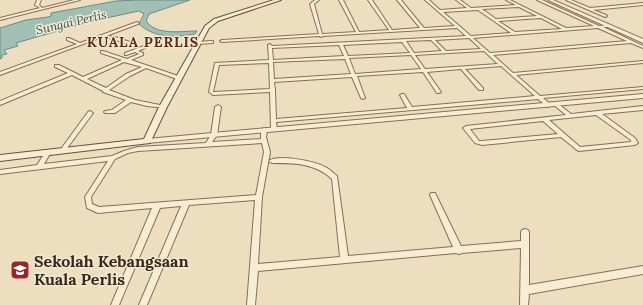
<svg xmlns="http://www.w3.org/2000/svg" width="643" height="305" font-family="Lora,serif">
	<rect width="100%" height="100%" fill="#eddebf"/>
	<path fill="#a2bfb6" stroke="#6a8c83" d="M137,0H190L149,14L146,21C157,36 181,31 197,31L195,34C175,37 156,39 139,24L144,14L139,11L92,21L16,43L18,46L4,50L7,54L2,55V58L0,59V28L26,20L48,17L51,16V13L116,1Z"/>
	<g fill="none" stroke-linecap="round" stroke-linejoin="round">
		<defs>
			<path id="minor" d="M37,0H41L39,5L42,8L74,0H80L0,20V18L40,8L35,5Z
				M315,0H319L314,4L322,34L356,32L339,0H343L359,32L389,30L368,0H372L392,30L420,28L397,0H401L424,28L455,26L425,0H429L440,10L467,8L456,0H460L471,8L516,5L506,0H510L566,28L594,26L537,0H542L599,26L609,25V27H603L643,46V48L631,43L493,55L513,73L643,61V63L516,75L540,96L643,87V89L543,98L551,105L548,107L538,99L276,122L277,129L274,131L271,129L270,92L213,95L209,92L215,63L269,60L268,45L270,44L272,46L466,36L457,28L323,36L321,37L319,36L222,42L220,41L222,40L319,34L310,4ZM519,7L537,16L496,19L482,9ZM478,10L511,33L471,36L443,12ZM541,18L562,29L515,32L498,21ZM598,28L627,41L490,53L473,38ZM469,38L481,49L446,51L435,40ZM431,40L442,51L414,53L406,41ZM402,42L410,53L348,56L343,45ZM339,45L344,56L273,60L272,48ZM484,51L498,64L425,69L415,55ZM411,55L421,69L355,74L349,58ZM345,59L351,74L274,79L273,62ZM269,63L270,89L214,92H213L219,65ZM501,66L535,96L412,107L404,94H402L400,95L407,108L276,119L275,91V90L274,82L352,77L361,98L363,99L365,98L357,76L423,72L437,93H439L441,92L427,72L461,69L479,90H483V88L465,69Z
				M566,0H571L590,8L643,3V5L593,10L606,15L607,16L605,17Z
				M137,22L139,23L138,24L106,36L115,37L136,44V46H134L113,39L102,37L0,75V72L77,44L67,40V38H69L80,43Z
				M212,41H213V43L197,44L195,43L197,42Z
				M144,46L147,47L138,51L143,53V55L131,60L181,77V79H177L146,68L130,76L109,90L135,100L165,106V108L147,106L131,102L115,113H105L104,112L105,111L112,110L126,100L103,92V91L72,75L0,105V101L68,73L55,67V65H59L83,77L122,60L101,53V51H103L127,59L139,54L135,52L126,55H125V53ZM124,62L142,67L126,74L106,88L87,79Z
				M556,102L571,114L643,106V110L602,114L635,138L638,143L635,145L579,151L577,150L561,137L482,145L475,143L463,128L466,126L566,115L554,105V103ZM596,115L631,140V142L580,147L549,120ZM543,121L558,134L482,141H479L470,129Z
				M218,105L221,107L217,135L212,142L261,139V130L264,128L267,130L266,137L270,152L262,197L258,264L340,257L332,179C315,163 294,163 272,163L269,161C277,154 315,161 325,167C330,169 333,173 337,176L348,256L453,247L430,195L431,193H435L436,195L461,246L521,241V232L522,230L525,229L528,230L529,232V285L643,266V274L529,294L528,305H520L521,248L462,253L459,254L456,253L258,271L255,305H247L255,200L189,205L147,305H139L181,206L160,208L119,305H111L152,208L98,213L87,208L85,197L108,161L0,174V170L37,165L46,151L48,150L51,152L44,164L112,156L124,151L138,147L206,143L211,135L215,107ZM262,143L264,152L256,195L99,207L92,204L91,197L115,159L128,153L138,151Z
				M90,111L93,113L65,151H61L60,150L61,149L88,112Z"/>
			<path id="tertiary" d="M548,0H553L643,39V43Z
				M643,94V98L147,143L143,141L147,139Z"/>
			<path id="secondary" d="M274,0H281L218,21L209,28L167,107L150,143L0,161V155L144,139L159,107L205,26L214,19Z"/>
		</defs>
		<use href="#minor" stroke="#856f58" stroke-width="2"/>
		<use href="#tertiary" stroke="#856f58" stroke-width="2"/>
		<use href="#secondary" stroke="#67503b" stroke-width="2"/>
		<use href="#minor" fill="#f8ecd2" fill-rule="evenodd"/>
		<use href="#tertiary" fill="#f8ecd2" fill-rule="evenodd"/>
		<use href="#secondary" fill="#f8ecd2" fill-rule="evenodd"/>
	</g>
	<defs>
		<symbol id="school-square" viewBox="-11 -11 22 22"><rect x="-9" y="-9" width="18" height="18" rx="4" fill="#94292c" stroke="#f5e9cf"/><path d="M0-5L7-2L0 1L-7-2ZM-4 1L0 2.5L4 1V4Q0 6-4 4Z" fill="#fff"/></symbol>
	</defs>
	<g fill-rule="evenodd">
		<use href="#school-square" x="9" y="259" width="22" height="22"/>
	</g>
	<g text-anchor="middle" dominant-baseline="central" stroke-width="3" stroke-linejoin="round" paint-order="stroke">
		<g font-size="12" font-style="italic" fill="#2c5551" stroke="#f5e9cf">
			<text transform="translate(71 22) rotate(-13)">Sungai Perlis</text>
		</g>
		<g font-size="14" font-weight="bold" letter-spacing="1" fill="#61291c" stroke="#f5e9cf">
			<text x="143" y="42">KUALA PERLIS</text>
		</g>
		<g font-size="16" font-weight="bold" fill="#35281c" stroke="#f5e9cf" text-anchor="start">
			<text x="34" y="261">Sekolah Kebangsaan<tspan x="34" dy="18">Kuala Perlis</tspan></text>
		</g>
	</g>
</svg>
